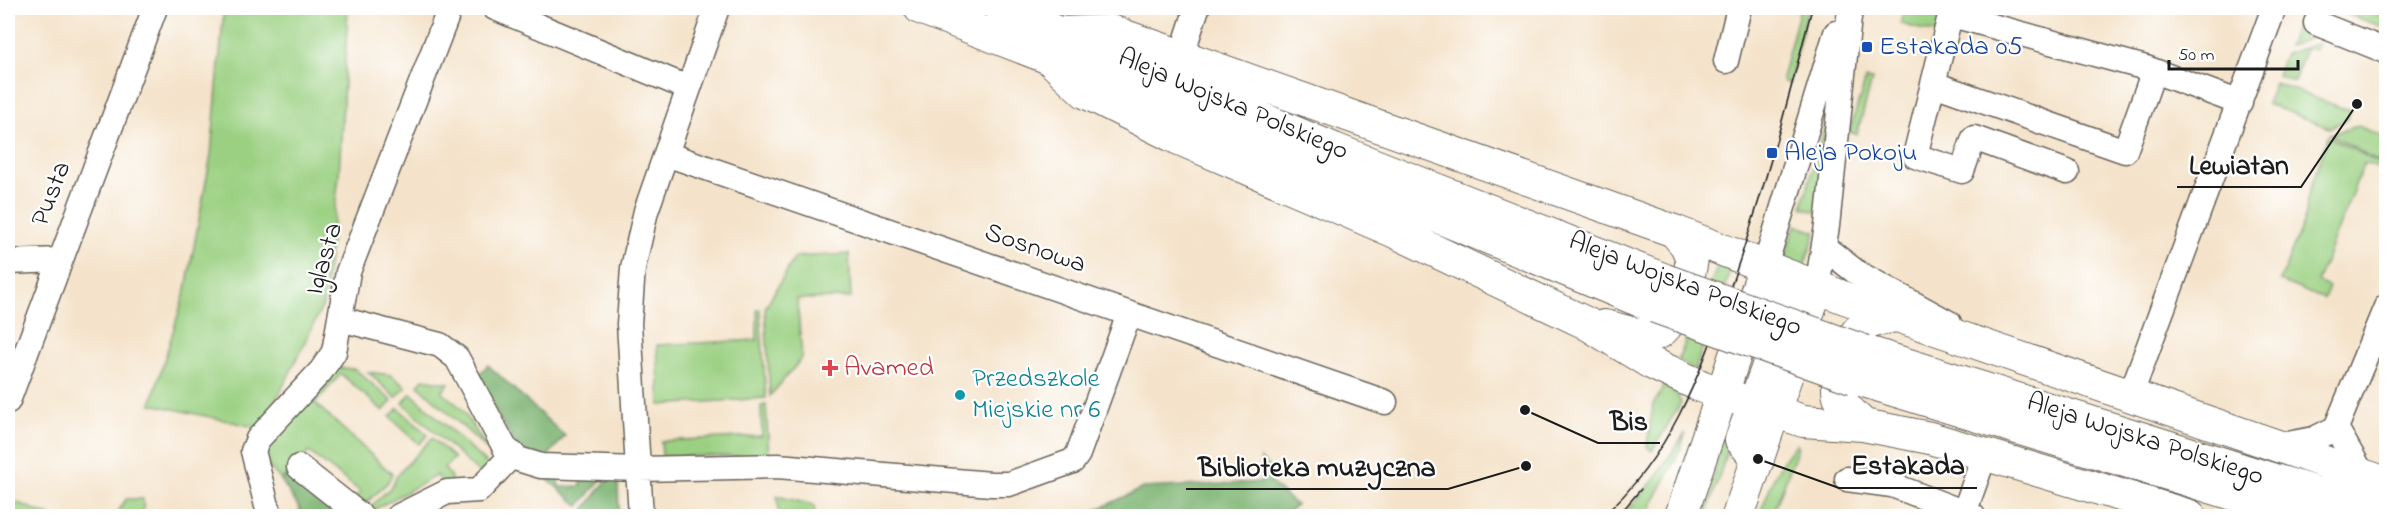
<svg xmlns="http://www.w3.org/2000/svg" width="2394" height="524" font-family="'Indie Flower',sans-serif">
	<rect width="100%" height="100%" fill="#fff"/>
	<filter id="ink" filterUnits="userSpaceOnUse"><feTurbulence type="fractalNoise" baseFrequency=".0167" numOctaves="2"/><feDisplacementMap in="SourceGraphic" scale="12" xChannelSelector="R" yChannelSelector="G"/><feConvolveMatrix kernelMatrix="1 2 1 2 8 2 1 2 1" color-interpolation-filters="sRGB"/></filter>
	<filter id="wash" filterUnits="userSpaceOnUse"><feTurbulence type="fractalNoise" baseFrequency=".008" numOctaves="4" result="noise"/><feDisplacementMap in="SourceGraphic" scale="24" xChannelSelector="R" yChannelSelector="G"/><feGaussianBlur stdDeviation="1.35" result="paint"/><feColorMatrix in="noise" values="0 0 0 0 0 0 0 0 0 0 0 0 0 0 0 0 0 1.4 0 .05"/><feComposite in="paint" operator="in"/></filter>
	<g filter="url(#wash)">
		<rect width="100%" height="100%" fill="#f4e3ca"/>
		<path fill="#9bd082" stroke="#5c764f" stroke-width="1.5" d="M224,8H348L339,176L323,305L280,393L259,428L151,404L186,289L211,155Z
			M1800,8H1808L1789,84L1784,82L1782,78Z
			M1905,8L1942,17L1939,34L1901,24Z
			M2303,8H2313L2308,11L2301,29L2318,36L2288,46Z
			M2329,8H2357L2386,17V28Z
			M2318,43L2315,50L2306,48L2294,81L2277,75L2285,54Z
			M1866,79L1872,80L1857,134L1849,132Z
			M2275,83L2350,111L2348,119L2329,128L2267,104Z
			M1829,113L1818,213L1802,207Z
			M2358,126L2386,138V170L2383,168L2382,164L2330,134Z
			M2328,136L2380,164L2378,168L2364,163L2317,282L2329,287L2324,299L2280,281L2306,215L2307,199Z
			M1795,225L1816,232L1804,266L1784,259Z
			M849,254L851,298L797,299L802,358L770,396L765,308L795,257Z
			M1719,263L1733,264L1695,370L1678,360Z
			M760,309L766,398L660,405L657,345L757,340V310Z
			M338,368L355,369L392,401L383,411L341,374L315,403L392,474L388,482L362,507L353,499L361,492L309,452L281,480L261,458L266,449Z
			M368,372L391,375L406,387L396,398Z
			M423,379L449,383L442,392L461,408L490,452L418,385Z
			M1665,385L1678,396L1681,403L1652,451L1647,446L1653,405Z
			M411,393L490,467L482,476L403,403Z
			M766,405L769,456H662L661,441L762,436L761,406Z
			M398,408L428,435L419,444L390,417Z
			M1728,411L1740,413L1706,516H1700L1714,474Z
			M1685,433C1679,461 1658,488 1647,516H1623L1654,480Z
			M432,438L454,458L444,468L450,475L453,487L443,486L437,475L375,509L378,516H368L364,513L393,485L397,475Z
			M1796,444L1798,448L1772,516H1759C1769,490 1777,464 1796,444Z
			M777,496L814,505L815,515L779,516Z
			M8,499L51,516H8Z
			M126,499H143L144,516H115Z"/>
		<path fill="#7cb270" stroke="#4c6746" stroke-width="1.5" d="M488,365L565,436L548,456L519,450L476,377Z
			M1261,459L1277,474L1270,482L1296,505L1285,516H1083L1143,488L1262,482Z
			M292,470L353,516H293L301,511L281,480Z
			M605,475L579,506L547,479L558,478L559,487L581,486V477Z
			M618,477L619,516H591L584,510L606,481Z"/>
	</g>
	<g filter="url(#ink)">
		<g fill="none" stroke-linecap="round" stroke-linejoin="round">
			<defs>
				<path id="minor" d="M495,8L688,88
					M1952,8L1915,156L1962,171L1974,138L2067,172
					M1952,15L2146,68L2240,103
					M2316,23L2386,51
					M1181,57L1197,8
					M1726,61L1739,8
					M1934,84L2125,151L2152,76
					M666,154L1385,402
					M1824,247L1856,272L1949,323
					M8,262L59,260
					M1765,266L1836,33
					M1817,287L1827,226L1850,8
					M340,319L440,345L457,358L505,448L518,459L541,466L639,469L778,466L991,484H1009L1073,461L1078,454L1129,314
					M2131,394L2274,8
					M8,401L155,8
					M2336,428L2363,475
					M2278,446L2314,439L2336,428L2386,307
					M299,467L361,516
					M1847,479L1892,485L1973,516
					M268,510L253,451L258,439L321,371L334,352L348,272L450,8
					M1964,513L1985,454
					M399,516L447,492L479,490L513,454
					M641,516L629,324L633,268L646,211L717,8"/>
				<path id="major" d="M920,8L1137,92L1655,307
					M1000,8L1334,149L1665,280
					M1061,33L1111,31L1674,231L1845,298L2386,483
					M1049,58L1085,92L1177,138L1393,231L1586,323L1651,363L1703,387L1803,421L1863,425L1930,438L2190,516
					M1604,326C1620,329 1640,338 1656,334C1673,330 1690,276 1692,259L1686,245L1674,231
					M1864,351L2386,515
					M1854,378L2305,516
					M1863,425C1856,417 1843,407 1839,396C1834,380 1849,337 1862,327C1872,319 1885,318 1897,316
					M1758,460L1741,440L1767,369L1783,312V274
					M1681,516L1765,266
					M1738,516L1817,287"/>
			</defs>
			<use href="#minor" stroke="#686259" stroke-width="27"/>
			<use href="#major" stroke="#686259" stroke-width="34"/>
			<use href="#minor" stroke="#fff" stroke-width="24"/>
			<use href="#major" stroke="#fff" stroke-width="32"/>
			<path stroke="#1c1c1c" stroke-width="1.5" d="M1603,516C1670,456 1698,379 1727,297C1761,202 1787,105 1812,8
				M1618,516L1641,489"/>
			<defs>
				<path id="major-bridge" d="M1665,280L1864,351
					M1655,307L1854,378"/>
			</defs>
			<use href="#major-bridge" stroke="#686259" stroke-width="34" stroke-linecap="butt"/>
			<use href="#major-bridge" stroke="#fff" stroke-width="32"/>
		</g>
	</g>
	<g fill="#1a4fb4" stroke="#fff" stroke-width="2">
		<rect x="1861" y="41" width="12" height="12" rx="3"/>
		<rect x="1766" y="147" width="12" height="12" rx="3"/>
	</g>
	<path fill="#e0444e" stroke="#fff" stroke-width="2" d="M827 359h6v6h6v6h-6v6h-6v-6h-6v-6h6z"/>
	<circle fill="#0f9aa8" stroke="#fff" stroke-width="2" cx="960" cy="395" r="6"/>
	<g text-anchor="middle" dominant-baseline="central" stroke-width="4.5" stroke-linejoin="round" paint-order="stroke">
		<g font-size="27" fill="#164399" stroke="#fff" text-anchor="start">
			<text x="1879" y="47">Estakada 05</text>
			<text x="1784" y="153">Aleja Pokoju</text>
		</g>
		<g font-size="27" fill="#1c1c1c" stroke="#fff">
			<text transform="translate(1233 105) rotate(23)">Aleja Wojska Polskiego</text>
			<text transform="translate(52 194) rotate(-69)">Pusta</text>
			<text transform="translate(1035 249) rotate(19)">Sosnowa</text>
			<text transform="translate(325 259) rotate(-74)">Iglasta</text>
			<text transform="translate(1685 285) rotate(21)">Aleja Wojska Polskiego</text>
			<text transform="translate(2145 440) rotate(18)">Aleja Wojska Polskiego</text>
		</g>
		<g font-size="27" fill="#be3a42" stroke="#fff" text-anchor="start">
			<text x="844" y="368">Avamed</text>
		</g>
		<g font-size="27" fill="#0d838f" stroke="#fff" text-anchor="start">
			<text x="972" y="379">Przedszkole<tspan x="972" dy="31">Miejskie nr 6</tspan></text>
		</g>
	</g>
	<path fill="none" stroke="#1c1c1c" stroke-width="2" d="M2357 104L2301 187H2177M1525 410L1598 443H1660M1758 459L1839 488H1977M1526 466L1448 489H1186"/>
	<g fill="#1c1c1c" stroke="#fff" stroke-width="2">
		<circle cx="2357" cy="104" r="6"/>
		<circle cx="1525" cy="410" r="6"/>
		<circle cx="1758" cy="459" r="6"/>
		<circle cx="1526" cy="466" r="6"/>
	</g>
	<g font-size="28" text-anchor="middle" font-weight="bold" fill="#1c1c1c" stroke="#fff" stroke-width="4.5" stroke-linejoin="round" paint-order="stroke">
		<text x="2239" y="174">Lewiatan</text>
		<text x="1629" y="430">Bis</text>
		<text x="1908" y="474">Estakada</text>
		<text x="1317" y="476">Biblioteka muzyczna</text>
	</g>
	<rect width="2394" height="524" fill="none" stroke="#fff" stroke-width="30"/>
	<path d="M2169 60v9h129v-9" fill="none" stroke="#1c1c1c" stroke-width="3"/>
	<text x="2178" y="60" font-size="18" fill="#1c1c1c" stroke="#ffffff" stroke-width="4.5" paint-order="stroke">50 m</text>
</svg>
